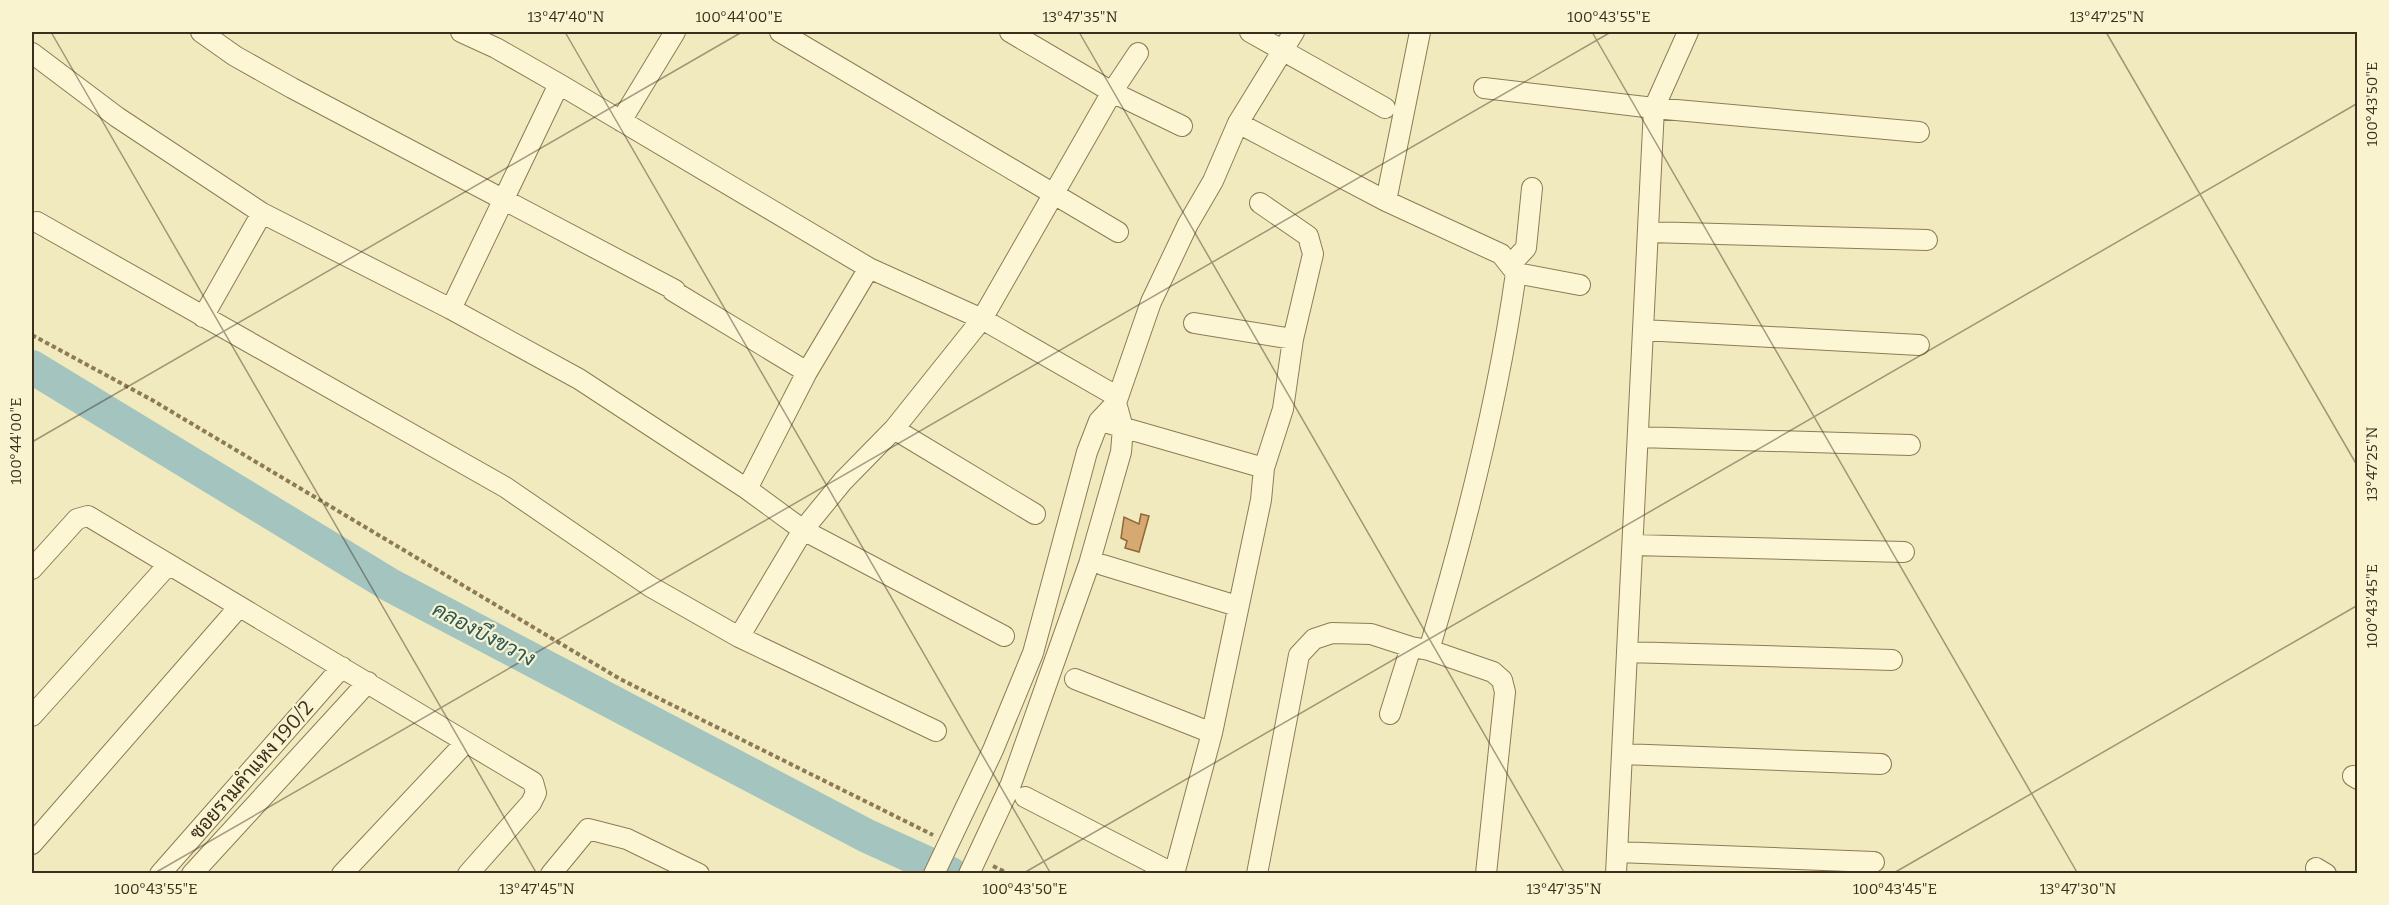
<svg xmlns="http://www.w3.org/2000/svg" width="2389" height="905" font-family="Bitter,Sarabun,serif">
	<rect width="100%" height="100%" fill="#f2eabf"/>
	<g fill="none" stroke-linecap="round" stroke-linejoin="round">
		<path stroke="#a3c4bf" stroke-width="34" d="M32,367L390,585L867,836L951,874"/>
	</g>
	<path fill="#d5a971" stroke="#8f6739" stroke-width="1.5" d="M1141,514L1149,516L1139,552L1125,548L1127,541L1121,538L1124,517L1139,524Z"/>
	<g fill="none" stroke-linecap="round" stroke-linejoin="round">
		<defs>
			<path id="street" d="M201,32L235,56L292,88L675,290
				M461,32L496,48L559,84L869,268L982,319L1118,397
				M780,32L1118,232
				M1010,32L1112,92L1138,53
				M1250,32L1385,108
				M32,53L117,117L262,213L451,309L579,379L747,489L803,530L1004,636
				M1484,88L1654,108L1919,132
				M621,121L675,32
				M1238,123L1386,201L1501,254L1516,273C1498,401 1466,527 1429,650
				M1386,201L1420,32
				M37,222L505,487L651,587L739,637L936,731
				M1649,232L1927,240
				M1511,264L1526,248L1532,188
				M1516,273L1580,285
				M673,291L807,372
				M451,309L559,84
				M203,317L262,213
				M1194,323L1293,339
				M1643,330L1919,345
				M1111,424L1264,468
				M894,429L1035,514
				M1638,437L1910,445
				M747,489L807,372L869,268
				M1633,545L1904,552
				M1103,565L1237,606
				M32,569L77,519L88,516L533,782L536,793L531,803L468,874
				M739,637L803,530L843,481L894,429L982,319L1112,92L1182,126
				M1627,652L1892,660
				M1075,679L1212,733
				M1390,714L1411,647
				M32,716L168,565
				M1622,754L1881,764
				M2353,776L2358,779
				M1025,797L1174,874
				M32,844L239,607
				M1617,852L1874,862
				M2316,868L2326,874
				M160,874L342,667
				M192,874L368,682
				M342,874L466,742
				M551,874L588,829L627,839L699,874
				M934,874L993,750L1033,653L1087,452L1099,421L1116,403L1151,302L1188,224L1213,181L1238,123L1294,32
				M969,874L1011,784L1089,564L1121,452L1123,428L1116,403
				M1174,874L1212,733L1261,500L1264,468L1283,409L1293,339L1313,254L1308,236L1260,203
				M1257,874L1299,655L1314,639L1332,633L1371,634L1411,647L1429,650L1493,672L1502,680L1505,692L1486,874
				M1616,874L1654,108L1688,32"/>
		</defs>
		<use href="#street" stroke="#8d7b55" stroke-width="22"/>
		<path stroke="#8d7b55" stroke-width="4" stroke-dasharray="4.5 3" stroke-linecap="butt" d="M32,335L152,400L620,679L933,835
			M993,866L1009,874"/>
		<use href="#street" stroke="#fcf6d4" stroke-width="20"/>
	</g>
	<path fill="none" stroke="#3b2f1c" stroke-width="1.5" stroke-opacity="0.45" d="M51,32L537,874M565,32L1051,874M1079,32L1565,874M1592,32L2078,874M2106,32L2358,467M32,442L742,32M153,874L1611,32M1022,874L2358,103M1892,874L2358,605"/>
	<g text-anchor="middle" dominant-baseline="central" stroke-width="4.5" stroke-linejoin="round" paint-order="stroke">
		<g font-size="20" fill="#3b2f1c" stroke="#f9f3d0">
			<text transform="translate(251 770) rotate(-49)">ซอยรามคำแหง 190/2</text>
		</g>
		<g font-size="21" font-style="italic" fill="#29595d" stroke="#f9f3d0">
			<text transform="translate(484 634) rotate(28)">คลองบึงขวาง</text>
		</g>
	</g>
	<rect width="2389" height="905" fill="none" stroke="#f9f3d0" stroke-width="66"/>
	<rect x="33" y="33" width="2323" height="839" fill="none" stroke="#3b2f1c" stroke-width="2"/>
	<g font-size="15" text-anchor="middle" fill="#3b2f1c">
		<text x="566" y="22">13°47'40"N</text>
		<text x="739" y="22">100°44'00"E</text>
		<text x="1080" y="22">13°47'35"N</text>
		<text x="1609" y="22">100°43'55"E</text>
		<text x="2107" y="22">13°47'25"N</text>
		<text transform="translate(2372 104) rotate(-90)" y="5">100°43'50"E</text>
		<text transform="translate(16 441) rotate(-90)" y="5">100°44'00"E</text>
		<text transform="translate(2372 464) rotate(-90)" y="5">13°47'25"N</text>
		<text transform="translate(2372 606) rotate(-90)" y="5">100°43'45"E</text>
		<text x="156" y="894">100°43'55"E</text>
		<text x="537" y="894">13°47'45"N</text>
		<text x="1025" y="894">100°43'50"E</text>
		<text x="1564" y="894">13°47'35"N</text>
		<text x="1895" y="894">100°43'45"E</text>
		<text x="2078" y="894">13°47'30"N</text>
	</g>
</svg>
